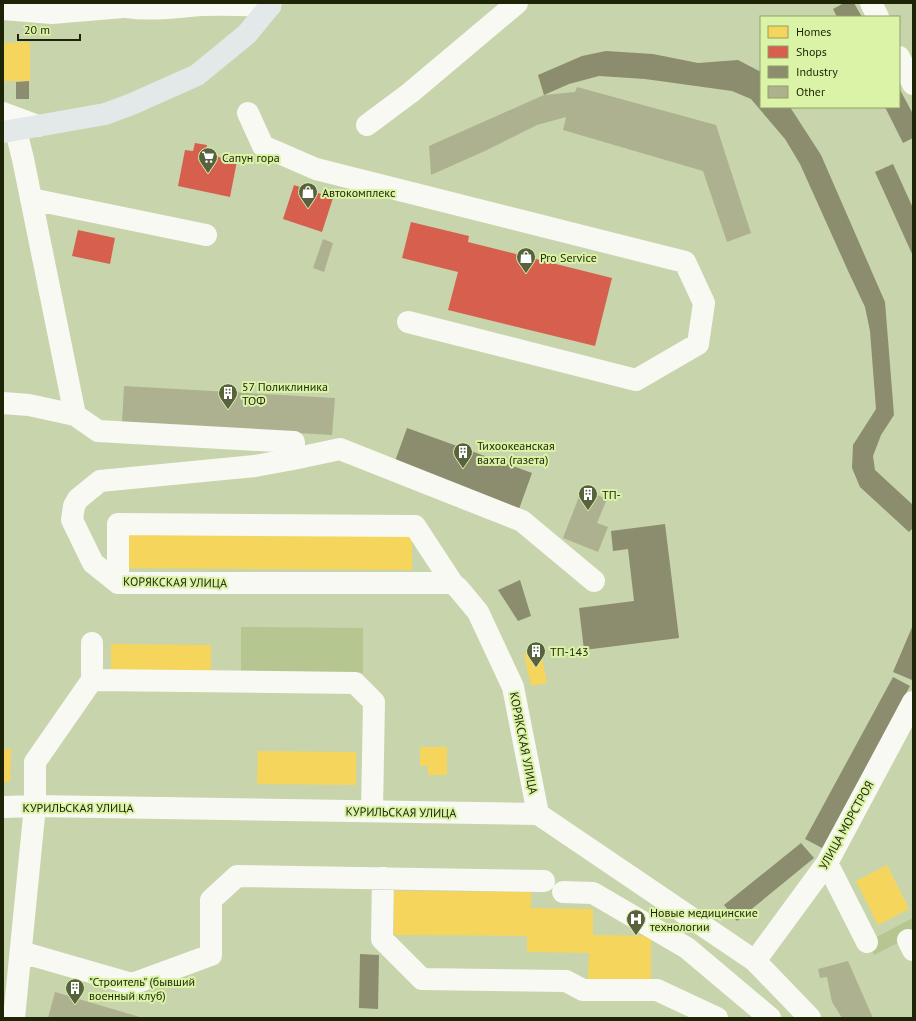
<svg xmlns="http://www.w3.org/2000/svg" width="916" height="1021" font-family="'PT Sans',sans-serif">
	<rect width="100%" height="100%" fill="#c8d4ab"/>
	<path fill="#b6c690" d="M241,627L363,628V673L241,672Z
		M913,918V935L874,955L867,942Z"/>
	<path fill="#f6d55c" d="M30,42V81H3V43Z
		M124,529L412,531V570L124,568Z
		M111,644L211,645V677L111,676Z
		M541,651L547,683L531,686L524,654Z
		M420,747H447V775H428V766H420Z
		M3,749H11L10,782H3Z
		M258,751L356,752V785L257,784Z
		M887,865L909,909L878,925L856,881Z
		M394,891L531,892V908L593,909V935L651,936V981L588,980L589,953L527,952V936L394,935Z"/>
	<path fill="#d6604d" d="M195,143L207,145L205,154L237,161L230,197L178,186L185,150L193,151Z
		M294,185L333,198L322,232L283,219Z
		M411,222L469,236L468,242L612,278L595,346L448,310L458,272L402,258Z
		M78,230L115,238L110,264L72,256Z"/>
	<path fill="#8c8c6e" d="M844,3H854L862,17H837L833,9Z
		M606,51L653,54L698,63L738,60L761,72V107H790L821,155L885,302L894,415L881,435L873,456L875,470L913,505V528L909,532L860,487L852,468L853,445L876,409L870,331L865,307L849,273L800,164L785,139L751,99L732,91L645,79L599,76L569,84L544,95L538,75L582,56Z
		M29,81V99H16V82Z
		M899,88L913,114V138L903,143L885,107H899Z
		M893,164L913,208V256L875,172Z
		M407,428L532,473L519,509L394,464Z
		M665,524L679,638L584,650L579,608L634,601L628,549L613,551L611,531Z
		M520,580L531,616L518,621L498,590Z
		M913,625V677L912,680L893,672Z
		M893,677L910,686L822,848L805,839Z
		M801,843L814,858L737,921L724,905Z
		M360,954L379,955L378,1009L359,1008Z"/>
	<path fill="#adb18f" d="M577,87L716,125L751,233L727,242L703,171L563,130L566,117L537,125L487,150L431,175L429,146L544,95L575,92Z
		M323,239L333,243L324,272L313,268Z
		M124,386L335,398L332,435L122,423Z
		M582,489L607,499L597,523L608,527L598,552L563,538Z
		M848,961L873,1018H842L832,1002L827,977L820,978L818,969Z
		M55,992L143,1018H48Z"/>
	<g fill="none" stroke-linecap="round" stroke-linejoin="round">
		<path stroke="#f7f9f2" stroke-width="22" d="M110,3C140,13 172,7 202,5C225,4 247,5 270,6
			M871,3L878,17
			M3,9L52,13L123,7
			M899,57L913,84
			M3,113L38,126
			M248,113L263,146L316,169L685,262L704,303L698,344L636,380L408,322
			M367,125L410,93L517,3
			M16,131L23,159L75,415
			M31,199L206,235
			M3,403L29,405L75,415L98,431L294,442L293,459L255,466L100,481L78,499L74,506L72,520L93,563L118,583H447L453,584L458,588L478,612L513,687L538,814
			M293,459L340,449L522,521L594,581
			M118,583V524L415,526L453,584
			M92,680L355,683L374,702L372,811
			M3,807L35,806L538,814L755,961L810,1018
			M827,863L867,942
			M383,878L382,939L422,979L566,981L583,990H657L717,1018
			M563,892L593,893L687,948L770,1018
			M908,940L913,950
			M21,952L132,984L211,955V900L237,876L544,881
			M755,961L827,863L913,702
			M14,1018L35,806V762L92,680V643"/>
		<path stroke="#e2e9e8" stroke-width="22" d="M3,132L105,114L132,104L197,75L247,34L270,6L271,3"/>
	</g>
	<defs>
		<symbol id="supermarket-pin" viewBox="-11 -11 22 30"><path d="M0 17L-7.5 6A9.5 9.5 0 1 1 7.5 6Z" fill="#596240" stroke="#dbf3a6"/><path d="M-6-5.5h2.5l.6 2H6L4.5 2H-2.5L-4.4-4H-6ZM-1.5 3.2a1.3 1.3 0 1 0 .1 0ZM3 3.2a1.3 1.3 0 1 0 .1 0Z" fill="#fff"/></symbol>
		<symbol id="shop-pin" viewBox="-11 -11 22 30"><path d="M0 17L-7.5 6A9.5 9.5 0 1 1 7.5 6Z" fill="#596240" stroke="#dbf3a6"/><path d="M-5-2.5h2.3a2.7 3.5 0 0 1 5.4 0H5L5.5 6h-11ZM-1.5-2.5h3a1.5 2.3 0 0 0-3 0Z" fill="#fff"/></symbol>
		<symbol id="building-pin" viewBox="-11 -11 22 30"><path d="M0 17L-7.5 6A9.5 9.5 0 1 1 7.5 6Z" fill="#596240" stroke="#dbf3a6"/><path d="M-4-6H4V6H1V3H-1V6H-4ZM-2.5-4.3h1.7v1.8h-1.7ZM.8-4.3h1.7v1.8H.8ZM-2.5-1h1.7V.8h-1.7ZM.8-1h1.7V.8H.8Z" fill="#fff"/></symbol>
		<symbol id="hospital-pin" viewBox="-11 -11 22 30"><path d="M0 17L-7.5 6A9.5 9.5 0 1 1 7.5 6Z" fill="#596240" stroke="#dbf3a6"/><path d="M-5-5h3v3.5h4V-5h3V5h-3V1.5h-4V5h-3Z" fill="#fff"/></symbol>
	</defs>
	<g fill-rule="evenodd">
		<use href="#supermarket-pin" x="197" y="146" width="22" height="30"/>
		<use href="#shop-pin" x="297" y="181" width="22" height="30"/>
		<use href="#shop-pin" x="515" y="246" width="22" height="30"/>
		<use href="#building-pin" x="217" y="382" width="22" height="30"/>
		<use href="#building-pin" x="452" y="441" width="22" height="30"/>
		<use href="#building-pin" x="577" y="483" width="22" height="30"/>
		<use href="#building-pin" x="525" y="640" width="22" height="30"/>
		<use href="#hospital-pin" x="625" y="908" width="22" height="30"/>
		<use href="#building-pin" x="64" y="977" width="22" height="30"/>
	</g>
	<g text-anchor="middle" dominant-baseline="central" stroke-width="4" stroke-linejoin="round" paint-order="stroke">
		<g font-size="12" fill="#1d2506" stroke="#dbf3a6" text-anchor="start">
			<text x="222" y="157">Сапун гора</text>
			<text x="322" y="192">Автокомплекс</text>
			<text x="540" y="257">Pro Service</text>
			<text x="242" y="386">57 Поликлиника<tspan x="242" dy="14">ТОФ</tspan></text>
			<text x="477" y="445">Тихоокеанская<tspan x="477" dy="14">вахта (газета)</tspan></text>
			<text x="602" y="494">ТП-</text>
			<text x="550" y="651">ТП-143</text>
			<text x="650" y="912">Новые медицинские<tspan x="650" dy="14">технологии</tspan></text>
			<text x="89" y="981">"Строитель" (бывший<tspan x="89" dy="14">военный клуб)</tspan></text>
		</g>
		<g font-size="12" fill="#1d2506" stroke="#dbf3a6">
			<text transform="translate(175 582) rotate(1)">КОРЯКСКАЯ УЛИЦА</text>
			<text transform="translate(524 743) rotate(79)">КОРЯКСКАЯ УЛИЦА</text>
			<text x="78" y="807">КУРИЛЬСКАЯ УЛИЦА</text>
			<text transform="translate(401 812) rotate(1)">КУРИЛЬСКАЯ УЛИЦА</text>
			<text transform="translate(846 825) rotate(-61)">УЛИЦА МОРСТРОЯ</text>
		</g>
	</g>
	<rect width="916" height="1021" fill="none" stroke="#1d2506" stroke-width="8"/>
	<rect x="760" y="16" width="140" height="92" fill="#dbf3a6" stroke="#8fa166"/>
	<rect x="768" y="26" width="20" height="12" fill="#f6d55c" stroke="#8fa166"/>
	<text x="796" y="36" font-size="12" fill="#1d2506">Homes</text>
	<rect x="768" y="46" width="20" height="12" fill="#d6604d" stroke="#8fa166"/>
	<text x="796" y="56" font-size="12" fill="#1d2506">Shops</text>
	<rect x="768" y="66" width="20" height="12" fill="#8c8c6e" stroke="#8fa166"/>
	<text x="796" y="76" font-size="12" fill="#1d2506">Industry</text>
	<rect x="768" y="86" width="20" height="12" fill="#adb18f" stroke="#8fa166"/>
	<text x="796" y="96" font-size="12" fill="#1d2506">Other</text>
	<path d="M18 34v6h62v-6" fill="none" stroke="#1d2506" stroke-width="2"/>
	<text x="24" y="34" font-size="12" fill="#1d2506" stroke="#dbf3a6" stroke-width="3" paint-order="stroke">20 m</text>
</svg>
